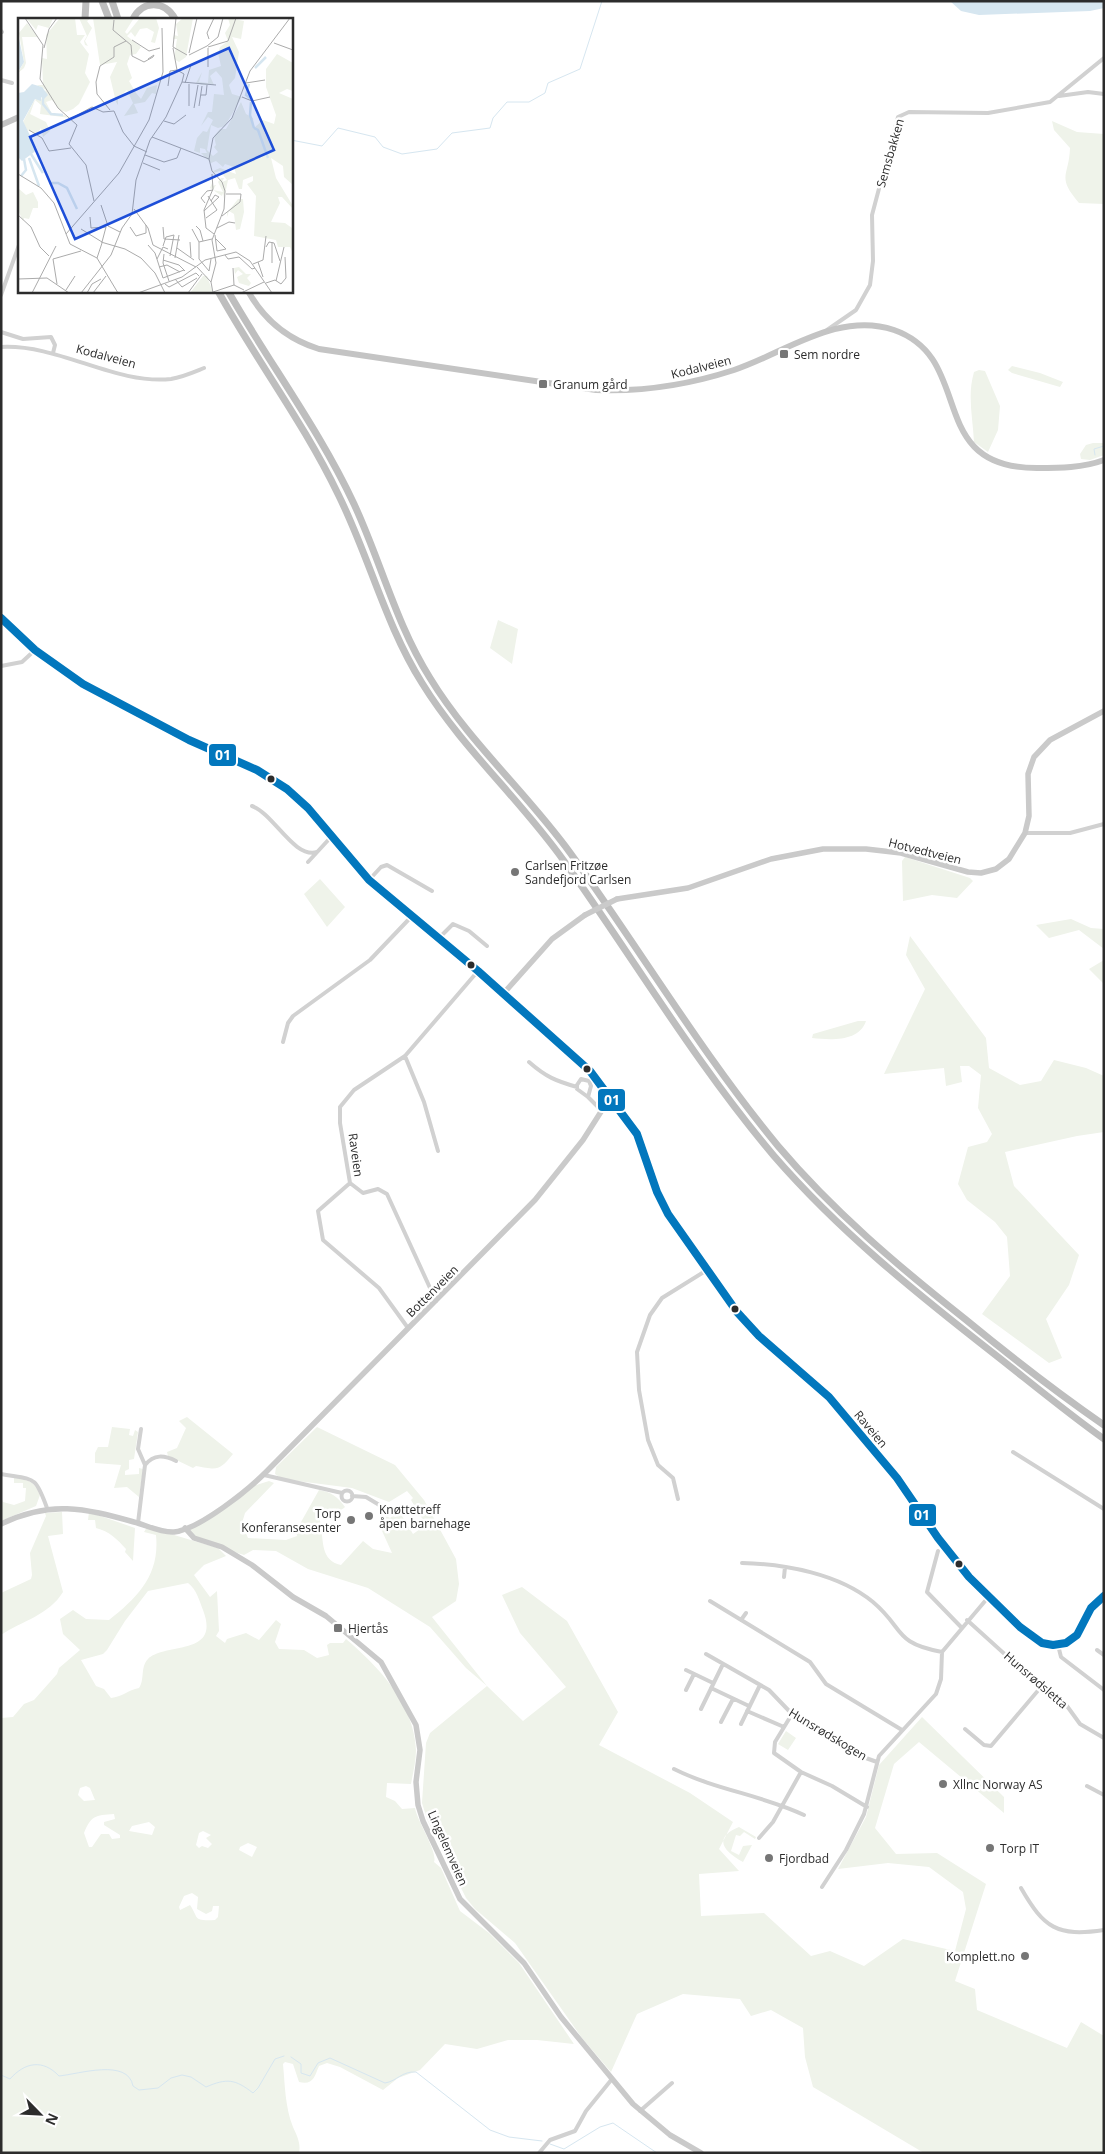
<svg xmlns="http://www.w3.org/2000/svg" width="1105" height="2154" font-family="'Open Sans',sans-serif">
	<rect width="100%" height="100%" fill="#fff"/>
	<path fill="#eff3ea" fill-rule="evenodd" d="M1052,121L1077,132L1104,134V204L1079,203C1056,176 1069,177 1070,148L1054,130Z
		M1012,366L1040,373L1063,382L1060,387L1012,373L1008,370Z
		M979,370L985,371L1000,406L998,430L988,452L974,442C973,418 967,396 974,372Z
		M1093,443H1104V455L1090,460L1081,459L1080,454L1086,445Z
		M498,620L518,629L512,664L490,648Z
		M905,857L970,878L973,881L957,898L932,895L903,901L902,861Z
		M320,879L345,907L327,927L304,894Z
		M1071,919L1091,928L1104,929V949L1079,930L1049,938L1036,925Z
		M910,936L986,1038L989,1068L1020,1085L1041,1081L1054,1060L1086,1068L1104,1076V1132L1077,1136L1005,1152L1014,1186L1079,1255L1069,1285L1046,1319L1062,1358L1049,1363L982,1314L1010,1276L1007,1237L995,1222L967,1200L958,1184L968,1147L987,1142L992,1134L978,1108L981,1075L969,1066H960L962,1082L946,1086L944,1068L884,1074L925,989L906,955Z
		M1104,960V984L1089,969Z
		M858,1021H866C859,1042 831,1040 812,1038L813,1034Z
		M187,1417L233,1454C219,1471 218,1470 196,1466L193,1468L168,1456L167,1452L177,1448L186,1428L179,1421Z
		M112,1427L130,1429L129,1435L133,1436L135,1430L138,1432L134,1459L129,1460V1469L125,1471V1475L139,1474V1468L143,1469L139,1497L127,1487L114,1488L121,1465L95,1463V1453L98,1447H108Z
		M317,1427L395,1465L424,1500L456,1559L459,1584L456,1601L432,1617L487,1686L523,1721L566,1687L520,1633L502,1595L522,1587L567,1621L618,1712L599,1745L690,1793L733,1822L719,1849L739,1871L699,1874L701,1916L764,1913L811,1956L830,1951L864,1966L903,1939L955,1951L966,1909L963,1892L929,1867L888,1863L838,1869L866,1817L879,1765L922,1717L1004,1797V1813L919,1742L894,1764L875,1828L896,1854L937,1853L986,1884L955,1981L975,1989L977,2010L1067,2048L1081,2022L1104,2036V2153H924L813,2087L805,2057L803,2028L771,2010L751,2016L740,1999L683,1994L637,2014L611,2072L582,2038L515,1943L475,1909L466,1898L427,1819L422,1803L426,1743L430,1733L487,1686L466,1668L430,1627L368,1588L308,1569L276,1551L253,1550L244,1555L196,1540L186,1529L250,1487L269,1481L274,1483L245,1513L242,1523L248,1538L286,1540L297,1536L296,1531L319,1490C331,1492 338,1497 345,1507C338,1514 322,1513 314,1508C329,1525 313,1559 341,1565L363,1541L373,1549L392,1553L378,1522L386,1516L390,1518L399,1511L413,1534L426,1525L411,1500L413,1498L407,1491L389,1502L352,1488L282,1479L275,1474L276,1467Z
		M14,1478C29,1480 34,1481 40,1495L36,1506L1,1521V1497L3,1502L14,1505L25,1501L26,1488H23V1483H14Z
		M62,1512L63,1534L48,1536L63,1592C49,1615 22,1621 1,1635V1593L31,1579L32,1575L30,1553L46,1516L45,1513Z
		M89,1512L135,1528L133,1561L125,1552L126,1549C118,1540 109,1531 96,1528L95,1520H88Z
		M147,1527L218,1548L226,1556L204,1565L194,1575L210,1597L217,1591L219,1631L216,1636L225,1643L227,1639L246,1633L259,1640L276,1620L281,1624L275,1642L279,1649L304,1650L317,1658L329,1655L327,1645L330,1643H343L346,1639C379,1667 414,1704 416,1750C416,1761 413,1773 411,1784L387,1783L386,1797L395,1801L402,1809L415,1808C417,1821 438,1852 434,1862L441,1868L460,1911L489,1933L519,1963L574,2044L537,2040H508L477,2049L445,2044L420,2070L398,2078L383,2090L340,2067L327,2063L319,2066C314,2078 313,2085 299,2082L293,2064L285,2062L283,2064C285,2085 285,2107 293,2127C297,2136 301,2143 299,2153H1V1718L13,1717L24,1704L34,1700L57,1674L59,1668L80,1650L63,1634L60,1619L73,1610L86,1619L109,1620C138,1597 160,1575 156,1535L144,1532ZM188,1583C197,1590 199,1600 203,1610C221,1657 166,1642 148,1659C140,1667 145,1680 139,1688C128,1690 122,1697 111,1698L104,1689L96,1686L81,1660L103,1654L107,1650L125,1621L148,1591ZM86,1786L90,1788L95,1800L84,1801L78,1795L80,1788ZM114,1814L115,1819L104,1822V1825L120,1835V1838L112,1839L109,1834H101L92,1847H89L84,1833C91,1816 95,1815 114,1814ZM149,1822L155,1827L152,1835L129,1831L132,1826ZM203,1831L211,1835L206,1838L212,1844L208,1848L202,1846L199,1848L196,1845L199,1833ZM248,1843L257,1847L252,1857L239,1850L240,1847ZM192,1893L198,1897L197,1909L206,1914L212,1911L213,1906H219L218,1917L215,1920C192,1921 199,1918 190,1905L180,1910L179,1907L184,1896Z
		M786,1731L796,1738L788,1750L778,1744Z
		M739,1827L756,1837L755,1839L744,1832L740,1836L736,1835L731,1851L739,1855L743,1846L752,1845L743,1862C724,1852 712,1838 739,1827Z"/>
	<path fill="#d6e6f0" d="M950,1H1104V8L1090,11L979,15L961,11Z"/>
	<g fill="none" stroke-linecap="round" stroke-linejoin="round">
		<path stroke="#d6e6f0" stroke-width="1" d="M291,140L322,146L338,128L375,137L383,147L402,154L437,149L452,133L490,128L493,118L507,102H529L545,93L548,83L580,69L602,1
			M1095,455L1094,449L1104,446
			M291,2057L301,2064V2073L310,2076L318,2063L330,2058L385,2083C397,2081 402,2071 416,2072L490,2130L509,2137L542,2141
			M1,2075L10,2079C25,2062 43,2059 59,2076C79,2074 128,2058 133,2086L139,2090L158,2088L171,2078L182,2075L191,2077L206,2087C227,2078 235,2079 253,2093L258,2088L275,2059L284,2056
			M550,2144L564,2149L600,2127L613,2123L657,2153"/>
		<path stroke="#d1d1d1" stroke-width="4" d="M1,31L2,32
			M1,80L12,83
			M1059,96L1088,92L1104,94
			M1,295L19,245
			M827,330L856,310L870,285L873,261L872,215L898,117L909,112L988,113L1050,102L1104,58
			M1,332L23,339L51,337L55,345L53,353
			M1,347C60,344 114,385 171,379C183,377 194,372 204,368
			M1,666L22,662L35,650
			M252,806C274,814 294,859 317,852
			M1025,833H1070L1104,824
			M308,862L331,837
			M369,880L381,867L387,865L432,891
			M439,938L453,924L469,931L487,946
			M283,1042L288,1023L293,1016L370,960L412,916
			M405,1056L424,1102L438,1151
			M529,1062C546,1077 556,1081 577,1087
			M588,1097L577,1089V1085L581,1079L589,1081L591,1086L588,1097L601,1110
			M350,1183L363,1193L378,1189L387,1194L436,1301
			M408,1328L379,1288L323,1240L318,1211L350,1183L340,1123V1107L354,1090L405,1056L478,971
			M141,1429L138,1449L145,1465
			M1013,1452L1104,1509
			M145,1465C154,1454 164,1455 176,1461
			M1,1474C35,1480 35,1475 47,1508
			M264,1475L342,1493
			M341.5 1496a5.5 5.5 0 1 1 11 0a5.5 5.5 0 1 1-11 0Z
			M352,1496L366,1497L391,1512
			M678,1499L673,1478L658,1465L648,1440L639,1390L637,1352L650,1315L662,1298L707,1270
			M138,1523L145,1465
			M938,1551L927,1592L961,1627
			M742,1563C786,1564 839,1574 873,1602C905,1629 893,1643 942,1652
			M784,1577L785,1567
			M710,1601L810,1662L826,1684L902,1730
			M741,1620L746,1613
			M967,1620L1041,1687L1067,1706L1080,1724L1104,1738
			M1058,1645L1061,1657L1104,1690
			M1097,1650L1104,1655
			M706,1654L769,1690L792,1714L863,1757L877,1762
			M686,1670L713,1683
			M711,1688L749,1706
			M686,1690L694,1674
			M701,1709L723,1664
			M747,1711L784,1727
			M792,1714L775,1742L774,1753L801,1772L832,1786L867,1807
			M721,1722L733,1699
			M741,1724L760,1685
			M965,1729L984,1745L991,1746L1041,1687
			M674,1769C716,1790 762,1795 804,1815
			M1087,1786L1104,1795
			M759,1838L773,1822L801,1772
			M822,1887L846,1850L864,1814L879,1756L936,1694L941,1679L942,1652L991,1594
			M1021,1888C1044,1928 1057,1937 1104,1930
			M640,2111L672,2083
			M539,2153L550,2140L575,2131L586,2111L612,2079"/>
		<path stroke="#cacaca" stroke-width="5.5" d="M617,899L688,888L771,859L823,849H866L901,853L968,872L981,873L996,869L1009,859L1025,833L1029,816L1028,774L1034,757L1050,740L1104,711
			M503,994L552,939L585,915
			M1,1524C50,1500 84,1508 134,1522C146,1525 161,1533 174,1532C200,1529 248,1490 266,1472L535,1200L583,1140L604,1107L613,1099
			M185,1528L194,1538L222,1547L252,1565L293,1597L326,1616L381,1662L416,1725L420,1750L416,1782L418,1805L423,1821L460,1899L524,1963L561,2017L633,2104L670,2135L701,2153"/>
		<path stroke="#c4c4c4" stroke-width="6" d="M1,125L19,117
			M248,291C264,320 287,339 319,349L596,390C644,392 688,385 734,370C785,353 838,311 894,330C977,359 923,468 1037,468C1059,468 1083,468 1104,460
			M1,618L35,650L83,684L189,740L257,770L287,789L308,808L346,855L369,880L478,971L590,1071L637,1134L657,1192L668,1214L737,1312L759,1336L829,1397L897,1478L938,1538L969,1577L1020,1627L1042,1643L1053,1645L1066,1643L1077,1635L1091,1608L1104,1596"/>
		<path stroke="#bebebe" stroke-width="7" d="M102,1L109,19
			M112,1L118,19
			M85,19L86,1
			M133,19C142,0 165,0 175,19
			M218,291C256,360 304,423 338,494C369,556 385,624 422,683C462,748 520,799 564,861C634,959 696,1064 774,1156C839,1231 915,1292 993,1353C1030,1382 1066,1412 1104,1439
			M228,291C269,363 319,429 354,504C381,562 396,624 430,678C469,742 527,793 571,854C641,951 702,1054 778,1146C833,1211 898,1266 965,1319C1010,1356 1056,1392 1104,1425"/>
		<path stroke="#cacaca" stroke-width="5.5" d="M585,915L617,899"/>
		<defs>
			<path id="bus-1" d="M1,618L35,650L83,684L189,740L257,770L287,789L308,808L369,880L478,971L590,1071L637,1134L657,1192L668,1214L737,1312L759,1336L829,1397L897,1478L938,1538L969,1577L1020,1627L1042,1643L1053,1645L1066,1643L1077,1635L1091,1608L1104,1596"/>
		</defs>
		<use href="#bus-1" stroke="#fff" stroke-width="11"/>
		<use href="#bus-1" stroke="#0277bd" stroke-width="8"/>
	</g>
	<g fill="#767676" stroke="#fff" stroke-width="2">
		<rect x="779" y="349" width="10" height="10" rx="2.5"/>
		<rect x="538" y="379" width="10" height="10" rx="2.5"/>
		<circle cx="515" cy="872" r="5"/>
		<circle cx="369" cy="1516" r="5"/>
		<circle cx="351" cy="1520" r="5"/>
		<rect x="333" y="1623" width="10" height="10" rx="2.5"/>
		<circle cx="943" cy="1784" r="5"/>
		<circle cx="990" cy="1848" r="5"/>
		<circle cx="769" cy="1858" r="5"/>
		<circle cx="1025" cy="1956" r="5"/>
	</g>
	<g fill="#2c2c2c" stroke="#fff" stroke-width="2">
		<circle cx="271" cy="779" r="4.5"/>
		<circle cx="471" cy="965" r="4.5"/>
		<circle cx="587" cy="1069" r="4.5"/>
		<circle cx="735" cy="1309" r="4.5"/>
		<circle cx="959" cy="1564" r="4.5"/>
	</g>
	<g text-anchor="middle" dominant-baseline="central" stroke-width="5" stroke-linejoin="round" paint-order="stroke">
		<g font-size="12" fill="#2c2c2c" stroke="#fff">
			<text transform="translate(890 153) rotate(-74)">Semsbakken</text>
			<text transform="translate(106 356) rotate(15)">Kodalveien</text>
			<text transform="translate(701 367) rotate(-14)">Kodalveien</text>
			<text transform="translate(925 851) rotate(14)">Hotvedtveien</text>
			<text transform="translate(356 1155) rotate(82)">Raveien</text>
			<text transform="translate(432 1291) rotate(-45)">Bottenveien</text>
			<text transform="translate(871 1429) rotate(50)">Raveien</text>
			<text transform="translate(1036 1680) rotate(41)">Hunsrødsletta</text>
			<text transform="translate(828 1734) rotate(31)">Hunsrødskogen</text>
			<text transform="translate(448 1848) rotate(66)">Lingelemveien</text>
		</g>
		<g font-size="12" fill="#2c2c2c" stroke="#fff" text-anchor="start">
			<text x="794" y="354">Sem nordre</text>
			<text x="553" y="384">Granum gård</text>
			<text x="525" y="865">Carlsen Fritzøe<tspan x="525" dy="14">Sandefjord Carlsen</tspan></text>
			<text x="379" y="1509">Knøttetreff<tspan x="379" dy="14">åpen barnehage</tspan></text>
			<text x="341" y="1513" text-anchor="end">Torp<tspan x="341" dy="14">Konferansesenter</tspan></text>
			<text x="348" y="1628">Hjertås</text>
			<text x="953" y="1784">Xllnc Norway AS</text>
			<text x="1000" y="1848">Torp IT</text>
			<text x="779" y="1858">Fjordbad</text>
			<text x="1015" y="1956" text-anchor="end">Komplett.no</text>
		</g>
	</g>
	<g transform="translate(18 18)">
		<rect width="275" height="275" fill="#fff"/>
		<path d="M8,0H35L31,10L20,7L18,12ZM42,0H57L59,17H67L62,24L71,36L67,55L72,64L61,86L55,91L48,94L42,92L34,82L28,84L34,96L46,97L52,100L22,96L23,87L17,82L12,96L28,104L32,113L25,119L23,110L19,116L9,112L5,104L16,83L18,81L23,82L28,72L19,67H25L24,40L29,41L28,17ZM61,0H73L69,3L74,10L67,23L70,28L67,27L66,23L69,18ZM75,0H116L107,14L109,16L122,0H138L141,10L137,25L133,24L136,14L129,10L122,11L117,19L113,14L109,18L123,29L118,36L112,37L109,46L114,60L111,63L118,75L123,81L129,70L139,67L138,76L134,75L127,84L116,86L120,95L106,98L115,85L109,72L100,80V87L98,84L92,59L99,44L82,47ZM165,0H175L168,39L161,44L156,41L159,21H155L156,17L160,18L158,6ZM210,0L226,3L223,21L214,19L221,34L217,60L211,67L214,76L224,79L207,108L200,110L193,107L189,132L195,138L200,134L196,129L198,127L196,118L202,111H208L223,84L228,96L235,100L236,110L245,102L256,106L258,97L248,69V51L259,36L275,45V73L269,71L261,75L275,81V167L266,159L265,148L253,140L258,160L275,188V191L264,179H260L262,185L253,204L267,205L274,210L275,235L272,229H260L258,222L236,218L238,178L229,166L235,163V158L225,162L224,171H221L217,160L210,162L206,181L205,175L204,178L192,170L194,165L195,168L197,167H198L195,172L205,174L200,164L203,160H206L204,164L209,162L202,153L195,155V153L202,150L218,156L216,149L207,146L205,149L198,143L193,145L183,135H189L187,131L182,130V135L176,133L179,120L185,113L189,114L195,102L190,99L183,108L190,94H194L196,76L206,77L204,60L198,53L192,58L196,67H184L178,65L184,54L181,64L190,65L191,52L203,48L200,35L202,29L210,23L207,15L212,7ZM9,5L20,19H4L8,45L6,50L0,55L6,44L1,15ZM0,170L8,177L15,174L20,184V190H15L11,201L6,200L5,203L0,192ZM220,181H225L226,194L222,211L218,212L216,196L211,193L209,199V195ZM221,249L228,256H233L229,260L233,265L231,268L221,265L219,259L225,256L220,252L217,256L216,250ZM185,258H189L195,275H172Z" fill="#eff3ea"/>
		<path d="M0,16L6,44L0,54ZM14,66L24,69L30,77L26,81L23,79V83L17,81L5,103L19,132L4,143L0,139V75L6,74Z" fill="#d6e6f0"/>
		<path fill="none" stroke="#d6e6f0" stroke-width="2.5" d="M237,50L248,39M231,66L228,77L233,81M25,79V86L33,96L45,97M233,84L232,97L236,110M236,110L240,112L250,140M13,136L25,155M11,140L21,168M3,158L8,152L6,141M31,165H40L49,170L59,191"/>
		<path fill="none" stroke="#ababab" stroke-width="1" d="M7,0L25,27L22,61L40,90L59,107L51,126L68,147L76,183M96,2L95,12L113,27L114,38L126,44L135,39L136,37L130,41M191,21L189,15L196,0M114,22L131,33L142,30M256,25L275,32M189,28L200,19L205,0M155,29L158,0M155,29L169,37M190,29L210,23L218,0M26,30L31,11L39,0M171,35L179,0M171,37L189,28M190,49V30M164,64L198,67M167,65L173,47M228,65L247,62M171,66V88M150,68L152,53L159,52M183,77H188L189,67M224,79L234,83L252,79M181,88L184,68M176,90L180,67M92,92L79,76L78,64L82,48L96,39V29L108,23M54,100L74,89L85,94L96,93L105,114L116,128L129,134M146,103L156,106L168,97M11,112L24,120L31,133L53,130M134,119L191,141M127,137L146,144L159,140L163,130M125,145L142,152M0,156L23,170L36,185L52,226L79,240M194,156L195,171L186,192L188,210L196,216M187,185L183,180L189,173L195,172M83,187L90,208L102,214M116,191L130,210L135,227L178,249M186,193L201,179L197,177L193,183M0,197L13,209L22,229L31,238M204,198L222,184L223,176H208M72,199L73,210L88,209M188,200L199,192L190,178M178,208L182,212L185,223M112,209L118,218L128,215V207M145,209L146,221L162,222M199,210L211,204L217,205M63,211L84,224M174,211L181,224L194,221M48,216L101,155L131,102L145,54L144,10M197,217L199,233L208,231L198,221M83,224L107,231L123,240L137,255L147,275M84,224L88,209M172,224L173,239M181,224V241L191,253L193,241M84,225L79,240L100,275M130,227L137,235L145,260L166,252M145,228L148,219L156,217L152,238M248,229L251,224L256,225L262,243M159,230L176,242M146,236L145,245L151,263M207,237L210,241L221,239L234,251L237,250M157,240L161,217M139,241L145,229L150,231M145,242L161,247L167,253M240,244L245,259M254,245V224M235,246L245,242L248,218M141,249L149,247L162,254M179,249L193,264M215,250L216,267M0,261L29,260L51,275M157,261L164,269L179,260M258,263L266,229M248,265L257,262L263,266L268,260L267,239M39,266L35,241L63,233M147,266L151,269L178,255L181,258M48,272L57,258M195,274L216,267L226,272M14,275L38,228M63,275L93,237L104,210L114,196L118,162L132,122L148,99L164,64L166,56L159,52L155,30M69,275L74,266L83,261M75,275L88,258M120,275L164,259L187,242L218,234L232,243L254,275M170,275L184,256M195,275L193,264L198,245L194,222L206,191L207,173L204,164L194,153L191,141L195,120L214,100L232,53L272,0M223,275L246,264"/>
		<path fill="#1d4ed8" fill-opacity="0.15" stroke="#1d4ed8" stroke-width="2.5" d="M211,30L256,132L57,221L12,119Z"/>
		<rect width="275" height="275" fill="none" stroke="#2c2c2c" stroke-width="2.5"/>
	</g>
	<g stroke="#fff" stroke-width="2">
		<rect x="208" y="743" width="29" height="24" rx="5" fill="#0277bd"/>
		<rect x="597" y="1088" width="29" height="24" rx="5" fill="#0277bd"/>
		<rect x="908" y="1503" width="29" height="24" rx="5" fill="#0277bd"/>
	</g>
	<g font-size="14" text-anchor="middle" font-weight="bold" fill="#fff">
		<text x="223" y="760">01</text>
		<text x="612" y="1105">01</text>
		<text x="922" y="1520">01</text>
	</g>
	<rect width="1105" height="2154" fill="none" stroke="#2c2c2c" stroke-width="5"/>
	<g transform="translate(40 2114) rotate(114)" stroke="#ffffff" stroke-width="4" paint-order="stroke">
	<path d="M0-4L9 19L0 12L-9 19Z" fill="#2c2c2c"/>
	<text y="-8" font-size="14" font-weight="bold" text-anchor="middle" fill="#2c2c2c">N</text>
	</g>
</svg>
